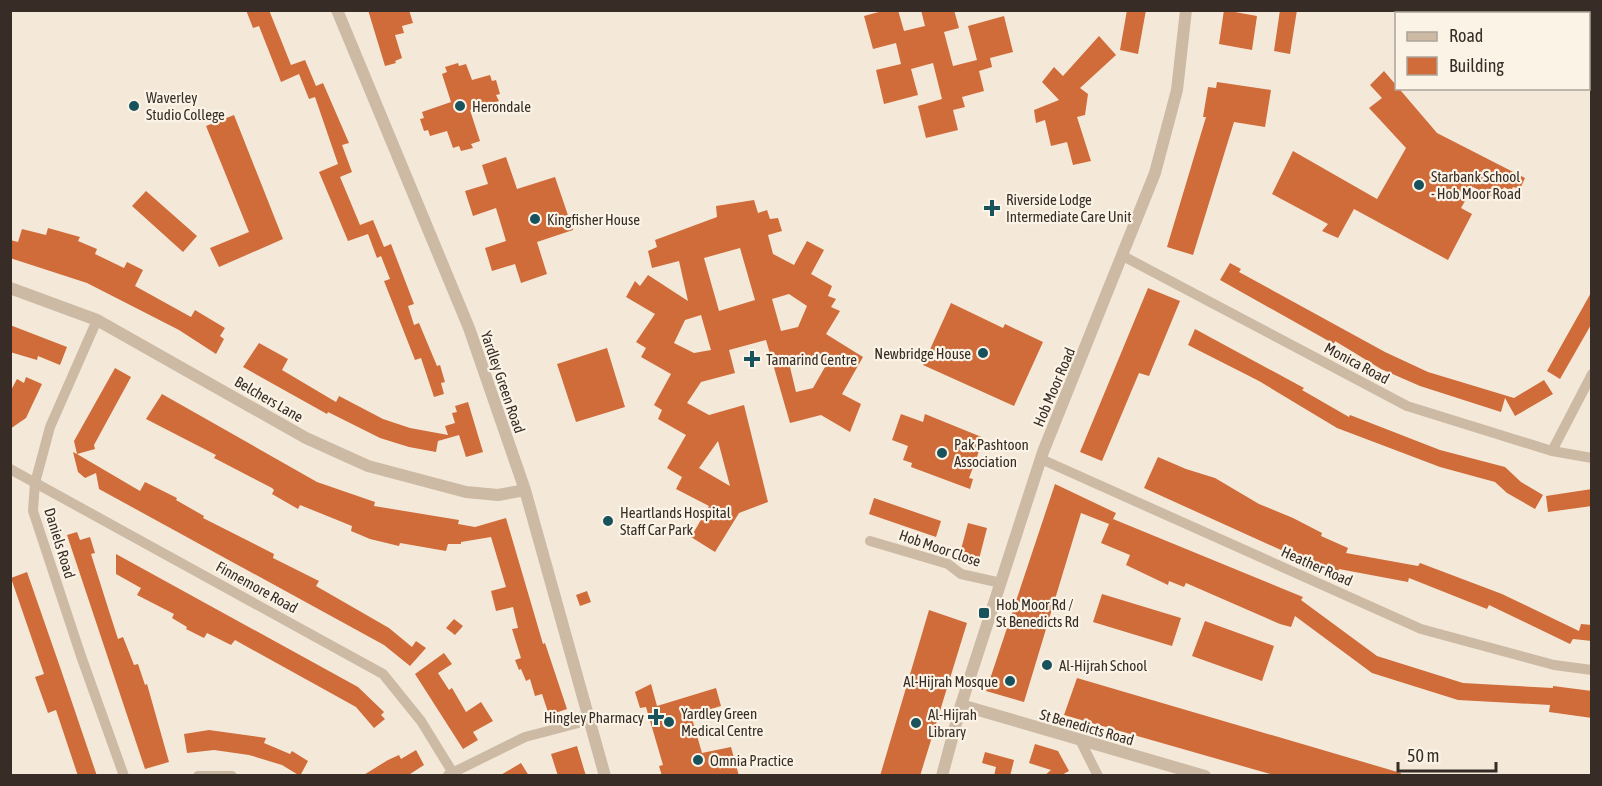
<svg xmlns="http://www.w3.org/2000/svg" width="1602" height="786" font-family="'Asap Condensed',sans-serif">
	<rect width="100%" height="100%" fill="#f4e9d9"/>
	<path fill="#d06b3a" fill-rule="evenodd" d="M246,10H269L291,65L305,60L316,86L323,83L349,143L342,145L352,172L340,177L360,225L373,220L384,247L391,244L414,304L408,306L414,325L419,323L437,366L440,365L445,382L441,383L444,394L434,397L421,358L415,360L384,281L390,279L381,256L377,258L368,234L348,241L319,172L338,164L315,97L309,99L299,74L281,82L259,26L253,28Z
		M368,10H409L413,23L402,26L404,33L395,35L402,58L395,61L396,63L385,66Z
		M886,10H898L904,31L925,26L921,10H954L959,28L944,32L953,66L977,60L968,26L1004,16L1013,52L990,58L992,67L979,71L984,91L962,97L965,107L953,110L958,130L926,138L918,106L942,99L933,63L911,69L918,95L884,104L876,70L901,64L896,43L873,49L864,16Z
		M1127,10H1146L1138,54L1120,50Z
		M1224,10L1257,16L1252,50L1219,44Z
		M1280,10H1297L1290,54L1274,51Z
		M1099,36L1116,55L1080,88L1088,94L1085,115L1077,117L1091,161L1073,165L1067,142L1051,146L1045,120L1036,123L1034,110L1059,100L1042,82L1054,67L1063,76Z
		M458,63L459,66L466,64L472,80L490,75L492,81L496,80L500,94L496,95L499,101L470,110L480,141L471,144L473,148L461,151L459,146L453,148L447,131L430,136L428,130L424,131L420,119L424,118L422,112L451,102L442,74L447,72L445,67Z
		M1384,71L1437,133L1525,178L1520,189L1513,187L1511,191L1504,187L1498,200L1473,187L1461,208L1472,214L1448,260L1354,209L1338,238L1322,231L1328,224L1272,194L1293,151L1377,199L1406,148L1369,108L1382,98L1370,85Z
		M1217,82L1271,90L1265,127L1234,122L1193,255L1167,247L1206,117H1203L1208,87L1216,88Z
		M234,115L283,239L219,267L210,248L249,232L206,126Z
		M506,157L517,189L555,177L573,230L537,242L547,274L521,283L515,264L492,271L485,248L506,241L496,208L473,216L465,191L488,184L482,165Z
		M146,191L197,236L183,252L132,206Z
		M754,200L758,213L767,210L770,219L778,218L782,231L768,235L773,254L794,265L807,241L824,250L811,274L832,286L828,296L836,299L831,307L840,311L826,334L863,357L842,394L861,404L850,432L821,415L790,423L766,340L729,350L735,373L701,382L687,403L709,415L744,405L768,502L739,513L715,552L691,537L709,506L676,489L682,477L667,468L686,435L658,419L662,410L654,405L671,374L641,357L646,348L636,342L655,314L626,297L635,281L640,286L648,275L688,301L679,261L652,268L648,251L657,247L655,240L717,217L716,206ZM740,248L755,300L719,311L704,258ZM789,294L807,306L798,327L781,331L772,299ZM701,315L711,350L694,353L674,343L685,320ZM804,355L825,367L813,388L796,392L788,359ZM718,441L730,486L699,468Z
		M48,228L80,237L78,241L97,249L95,254L124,268L127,262L143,270L135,286L191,317L195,310L225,328L220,336L224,339L216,354L179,330L87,283L10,258V240L18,242L22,229L46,235Z
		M1230,263L1241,269L1239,272L1385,352L1428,372L1514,398L1544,380L1553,394L1515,416L1505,398L1501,412L1420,386L1381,369L1335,341L1334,344L1220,280Z
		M1148,288L1180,301L1149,376L1139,373L1102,461L1080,452Z
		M1592,291V323L1560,379L1547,371Z
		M951,303L1003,328L1005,324L1043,342L1014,406L923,365Z
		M10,325L67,347L60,365L38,356L37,360L10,352Z
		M1195,329L1304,388L1302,390L1349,417L1350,415L1440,450L1505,467L1521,482L1543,495L1535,509L1507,493L1495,482L1440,467L1337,428L1259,381L1188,345Z
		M259,343L288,359L282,370L336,402L339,396L383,419L410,428L448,435L445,426L455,423L452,413L457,412L455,406L468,402L483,452L466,457L459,435L438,441L436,452L409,447L380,438L328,412L327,414L243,367Z
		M607,348L625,407L576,422L557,364Z
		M115,368L131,377L94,445L95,449L77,454L140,491L145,482L177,498L176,500L204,516L203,518L274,554L273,558L319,581L316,586L389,628L412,647L416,641L426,648L410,666L384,645L99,489L96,473L85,478L78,472L73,452L77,454L74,441Z
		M26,377L42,384L26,418L10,429V392L17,379L24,383Z
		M162,394L317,482L375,502L374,506L459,520L458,524L475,527L506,518L543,644L545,643L567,709L549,715L542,694L535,696L530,679L526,681L521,669L519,670L515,660L521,658L512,629L518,628L513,607L496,611L491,591L506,587L491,537L461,542V544H448L446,551L400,543L399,546L370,539L351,531L352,526L300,505L298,509L272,494L274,490L272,488L218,460L214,458L216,455L146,419Z
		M901,414L923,422L925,414L984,438L969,478L973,479L970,489L911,467L912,463L903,460L908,446L892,440Z
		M1158,457L1186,469L1215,478L1259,504L1293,518L1322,533L1321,536L1348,548L1346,553L1418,566L1420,563L1502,594L1579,631L1581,624L1592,625V641L1573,639L1570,644L1489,605L1487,609L1409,578L1408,582L1339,569L1336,575L1144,488Z
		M1055,484L1116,513L1113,519L1303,597L1301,600L1377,656L1463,683L1553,688V686L1592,691V718L1549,712L1550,705L1458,700L1372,673L1295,616L1291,627L1280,624L1186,583L1184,587L1169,581L1168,585L1126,565L1130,555L1101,543L1109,524L1081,513L1024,702L986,691Z
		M1592,489V506L1548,512L1546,496Z
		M874,498L941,521L936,537L869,514Z
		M968,523L987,528L978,563L959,557Z
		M77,532L80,540L90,537L95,553L91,554L109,611L118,639L123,637L134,665L138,664L145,685L147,684L169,762L145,769L67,535Z
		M116,554L358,687L384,712L381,715L385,719L374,728L356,707L235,640L231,645L207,633L204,638L186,629L187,627L172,618L174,614L137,595L141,588L116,574Z
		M27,572L60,667L97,776H78L56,710L48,713L35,677L44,674L11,578Z
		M587,591L591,602L580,606L576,595Z
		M1102,594L1181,618L1172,646L1093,622Z
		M929,610L967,623L920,776H880Z
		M454,619L463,626L455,635L446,628Z
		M1205,621L1274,646L1262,681L1192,656Z
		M444,653L452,664L438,673L449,690L452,688L466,712L481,702L493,721L473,732L478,740L463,749L415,674Z
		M1077,678L1401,773L1400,776H1277L1064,715Z
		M651,684L657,706L716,688L721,706L691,715L702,753L731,747L739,776H662L659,766L663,765L646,707L640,708L635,692Z
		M209,730L266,738L264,743L290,754L292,751L308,761L300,776L282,765L249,755L214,750L187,753L184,734Z
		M1035,744L1058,751L1069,771L1060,776H1044L1051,770L1029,763Z
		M577,746L586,776H558L551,754Z
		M416,750L424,765L407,776H362L388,760L399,755L401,759Z
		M985,752L1014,760L1010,776H994L996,767L982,763Z
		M521,763L529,776H499Z"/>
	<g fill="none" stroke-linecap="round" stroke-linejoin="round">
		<path stroke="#cdbaa4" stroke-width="10" d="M1123,256L1407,406L1552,451L1592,458
			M97,320L50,427L35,483L33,511L81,656L124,776
			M1552,451L1592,374
			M1041,459L1421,629L1554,665L1592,670
			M10,469L383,674L421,721L453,773
			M870,541L948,564L961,574L1001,583
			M1081,742L1098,776
			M448,775L525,737L590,720
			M198,776H232"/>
		<path stroke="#cdbaa4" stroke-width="12" d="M337,10L469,328L525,490L605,776
			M10,288L97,320L306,438L368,466L466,492L498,495L525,490
			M961,705L1205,776
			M942,776L961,705L1043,452L1155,173L1177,90L1186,10"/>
	</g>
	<g fill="#18525c" stroke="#fbf3e6" stroke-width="2">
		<circle cx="134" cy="106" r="6"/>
		<circle cx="460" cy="106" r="6"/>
		<circle cx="1419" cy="185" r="6"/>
		<path d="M989 199h6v6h6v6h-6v6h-6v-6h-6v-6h6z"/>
		<circle cx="535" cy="219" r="6"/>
		<circle cx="983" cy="353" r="6"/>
		<path d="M749 350h6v6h6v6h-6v6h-6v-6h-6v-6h6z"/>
		<circle cx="942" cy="453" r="6"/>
		<circle cx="608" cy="521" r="6"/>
		<rect x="978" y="607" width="12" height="12" rx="3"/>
		<circle cx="1047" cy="665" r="6"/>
		<circle cx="1010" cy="681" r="6"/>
		<path d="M653 708h6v6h6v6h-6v6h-6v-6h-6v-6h6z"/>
		<circle cx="669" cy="722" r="6"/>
		<circle cx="916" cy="723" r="6"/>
		<circle cx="698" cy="760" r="6"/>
	</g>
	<g text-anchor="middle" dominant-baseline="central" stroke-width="4.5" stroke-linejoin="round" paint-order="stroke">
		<g font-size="15" fill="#372d26" stroke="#fbf3e6" text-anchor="start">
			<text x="146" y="97">Waverley<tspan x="146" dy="17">Studio College</tspan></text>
			<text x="472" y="106">Herondale</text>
			<text x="1431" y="176">Starbank School<tspan x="1431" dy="17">- Hob Moor Road</tspan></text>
			<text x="1006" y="199">Riverside Lodge<tspan x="1006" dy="17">Intermediate Care Unit</tspan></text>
			<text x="547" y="219">Kingfisher House</text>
			<text x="971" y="353" text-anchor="end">Newbridge House</text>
			<text x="766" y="359">Tamarind Centre</text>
			<text x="954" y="444">Pak Pashtoon<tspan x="954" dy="17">Association</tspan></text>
			<text x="620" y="512">Heartlands Hospital<tspan x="620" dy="17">Staff Car Park</tspan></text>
			<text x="996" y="604">Hob Moor Rd /<tspan x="996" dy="17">St Benedicts Rd</tspan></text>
			<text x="1059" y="665">Al-Hijrah School</text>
			<text x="998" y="681" text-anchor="end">Al-Hijrah Mosque</text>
			<text x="681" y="713">Yardley Green<tspan x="681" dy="17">Medical Centre</tspan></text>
			<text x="928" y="714">Al-Hijrah<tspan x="928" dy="17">Library</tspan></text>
			<text x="644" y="717" text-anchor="end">Hingley Pharmacy</text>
			<text x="710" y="760">Omnia Practice</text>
		</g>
		<g font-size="15" fill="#372d26" stroke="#fbf3e6">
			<text transform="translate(1357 363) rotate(28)">Monica Road</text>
			<text transform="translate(503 382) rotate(71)">Yardley Green Road</text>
			<text transform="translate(1054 387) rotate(-67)">Hob Moor Road</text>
			<text transform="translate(269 399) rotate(30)">Belchers Lane</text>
			<text transform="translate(60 543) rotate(73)">Daniels Road</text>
			<text transform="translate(940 548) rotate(19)">Hob Moor Close</text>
			<text transform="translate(1317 566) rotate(24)">Heather Road</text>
			<text transform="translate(257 587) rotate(29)">Finnemore Road</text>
			<text transform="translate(1087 727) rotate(16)">St Benedicts Road</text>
		</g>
	</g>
	<rect width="1602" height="786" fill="none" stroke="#372d26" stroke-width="24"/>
	<rect x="1395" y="12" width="195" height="78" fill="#fbf3e6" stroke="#ada499" stroke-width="1.5"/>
	<rect x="1407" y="32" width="30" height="9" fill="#cdbaa4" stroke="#ada499" stroke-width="1.5"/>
	<text x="1449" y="42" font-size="18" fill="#372d26">Road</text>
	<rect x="1407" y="57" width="30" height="18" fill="#d06b3a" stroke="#ada499" stroke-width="1.5"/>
	<text x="1449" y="72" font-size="18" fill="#372d26">Building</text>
	<path d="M1398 762v9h98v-9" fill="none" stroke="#372d26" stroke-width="3"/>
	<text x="1407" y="762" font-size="18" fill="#372d26" stroke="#fbf3e6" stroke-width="4.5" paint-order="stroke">50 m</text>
</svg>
